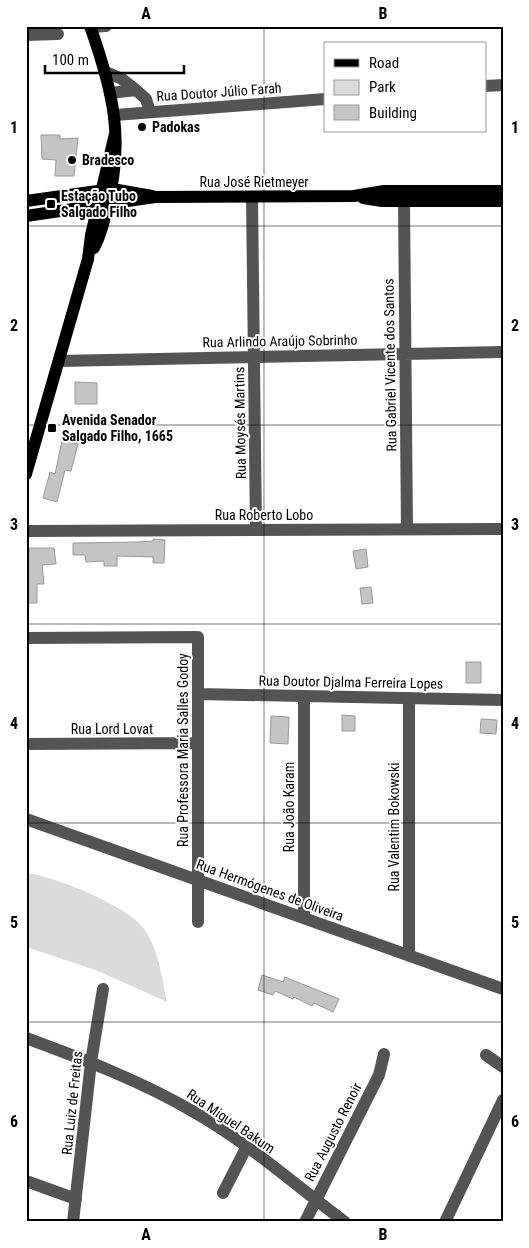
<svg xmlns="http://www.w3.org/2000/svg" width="529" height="1248" font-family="'Roboto Condensed',sans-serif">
	<rect width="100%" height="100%" fill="#fff"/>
	<path fill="#dbdbdb" d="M26,873C52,875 131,907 145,930C159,951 162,978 167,1002L98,971L26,947Z"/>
	<path fill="#c4c4c4" stroke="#989898" d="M41,135H60V139L78,138L74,176H55L56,160L42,159Z
		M75,382L97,383V404H75Z
		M62,441L78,444L71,471L65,470L57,502L43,498L50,472L55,474Z
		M153,539L165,540L164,563H153V557L117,556V566H104V561L86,562L85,555H73V543L137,542L153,541Z
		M30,548H54L56,564L42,565L44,584H37V603H26V563Z
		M366,549L368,567L356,569L353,551Z
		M371,587L373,603L362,604L360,588Z
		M466,662H481V683H466Z
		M342,715L355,716V731H342Z
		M271,716L289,717L288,744L270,743Z
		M481,719L497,720L496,734L480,733Z
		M262,975L283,982L285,977L339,999L333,1012L314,1003L312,1006L294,997L293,999L275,991L273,995L258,990Z"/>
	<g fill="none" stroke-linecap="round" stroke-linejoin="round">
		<path stroke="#545454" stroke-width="12" d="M90,27L106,26
			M26,35L58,34
			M106,72L122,79L136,90
			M485,86L503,85
			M110,93L136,90L146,99L150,112
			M115,115L325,99
			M252,197L256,530
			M404,201L407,529
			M59,361L503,352
			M26,531L503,529
			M26,638L198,637V922
			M198,694L503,700
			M26,744L198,743
			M26,819L503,989
			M304,918V696
			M409,956V698
			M26,1038C83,1059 141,1081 194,1112C247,1142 295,1185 345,1222
			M486,1055L503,1067
			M26,1181L76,1199
			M223,1193L246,1148
			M73,1222L91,1062L103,989
			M305,1222L379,1075L384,1054
			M445,1222L503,1100"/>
		<path stroke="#000" stroke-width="12" d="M90,26C113,91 125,140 107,207C104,221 101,235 94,248
			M363,198L382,201H503
			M26,201L112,189L152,196
			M26,216L155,197L354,196L384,191H503
			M26,474L88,259L91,235L115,134"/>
	</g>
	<path fill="none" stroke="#000" stroke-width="1" stroke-opacity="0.55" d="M264,26V1222M26,226H503M26,425H503M26,624H503M26,823H503M26,1022H503"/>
	<g fill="#000" stroke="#fff" stroke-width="2">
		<circle cx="142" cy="127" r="5"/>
		<circle cx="72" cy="160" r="5"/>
		<rect x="46" y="199" width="10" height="10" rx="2.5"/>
		<rect x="47" y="423" width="10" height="10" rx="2.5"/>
	</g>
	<g text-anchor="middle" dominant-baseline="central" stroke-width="4" stroke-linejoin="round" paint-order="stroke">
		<g font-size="14" fill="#000" stroke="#fff">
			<text transform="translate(219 92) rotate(-4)">Rua Doutor Júlio Farah</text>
			<text x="254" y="182">Rua José Rietmeyer</text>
			<text transform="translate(280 341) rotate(-1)">Rua Arlindo Araújo Sobrinho</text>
			<text transform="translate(390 365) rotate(-91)">Rua Gabriel Vicente dos Santos</text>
			<text transform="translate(240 423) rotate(-91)">Rua Moysés Martins</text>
			<text x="264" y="515">Rua Roberto Lobo</text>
			<text transform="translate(351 682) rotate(1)">Rua Doutor Djalma Ferreira Lopes</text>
			<text x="112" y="729">Rua Lord Lovat</text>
			<text transform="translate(183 750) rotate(-90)">Rua Professora Maria Salles Godoy</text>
			<text transform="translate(289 807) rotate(-90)">Rua João Karam</text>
			<text transform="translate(394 827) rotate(-90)">Rua Valentim Bokowski</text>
			<text transform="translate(270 890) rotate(20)">Rua Hermógenes de Oliveira</text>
			<text transform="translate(72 1103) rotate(-84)">Rua Luiz de Freitas</text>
			<text transform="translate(231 1121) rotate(34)">Rua Miguel Bakum</text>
			<text transform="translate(333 1132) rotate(-63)">Rua Augusto Renoir</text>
		</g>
		<g font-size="14" font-weight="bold" fill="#000" stroke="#fff" text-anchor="start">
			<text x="152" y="127">Padokas</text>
			<text x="82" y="160">Bradesco</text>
			<text x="61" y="196">Estação Tubo<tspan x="61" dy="16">Salgado Filho</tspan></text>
			<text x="62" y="420">Avenida Senador<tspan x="62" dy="16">Salgado Filho, 1665</tspan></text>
		</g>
	</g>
	<rect width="529" height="1248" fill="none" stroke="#ffffff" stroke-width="55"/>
	<rect x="324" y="42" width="162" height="90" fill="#ffffff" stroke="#999999"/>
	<rect x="334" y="59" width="25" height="8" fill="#000000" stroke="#999999"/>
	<text x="369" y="68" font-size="15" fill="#000000">Road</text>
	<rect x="334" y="80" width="25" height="15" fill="#dbdbdb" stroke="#999999"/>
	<text x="369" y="92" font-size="15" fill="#000000">Park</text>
	<rect x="334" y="105" width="25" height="15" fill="#c4c4c4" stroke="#999999"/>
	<text x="369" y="118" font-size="15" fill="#000000">Building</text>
	<path d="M45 65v8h139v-8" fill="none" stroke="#000000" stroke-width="2.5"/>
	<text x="52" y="65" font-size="15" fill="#000000" stroke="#ffffff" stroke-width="4" paint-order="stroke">100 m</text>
	<rect x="28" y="28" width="474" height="1192" fill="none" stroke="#000" stroke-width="2"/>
	<g font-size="16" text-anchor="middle" font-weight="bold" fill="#000">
		<text x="146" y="19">A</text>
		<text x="383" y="19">B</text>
		<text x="14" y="133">1</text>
		<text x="515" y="133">1</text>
		<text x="14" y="331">2</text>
		<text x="515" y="331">2</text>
		<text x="14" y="530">3</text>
		<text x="515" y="530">3</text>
		<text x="14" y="729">4</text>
		<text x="515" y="729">4</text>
		<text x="14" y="928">5</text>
		<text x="515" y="928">5</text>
		<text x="14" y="1127">6</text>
		<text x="515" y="1127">6</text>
		<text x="146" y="1240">A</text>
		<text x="383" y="1240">B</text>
	</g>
</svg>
